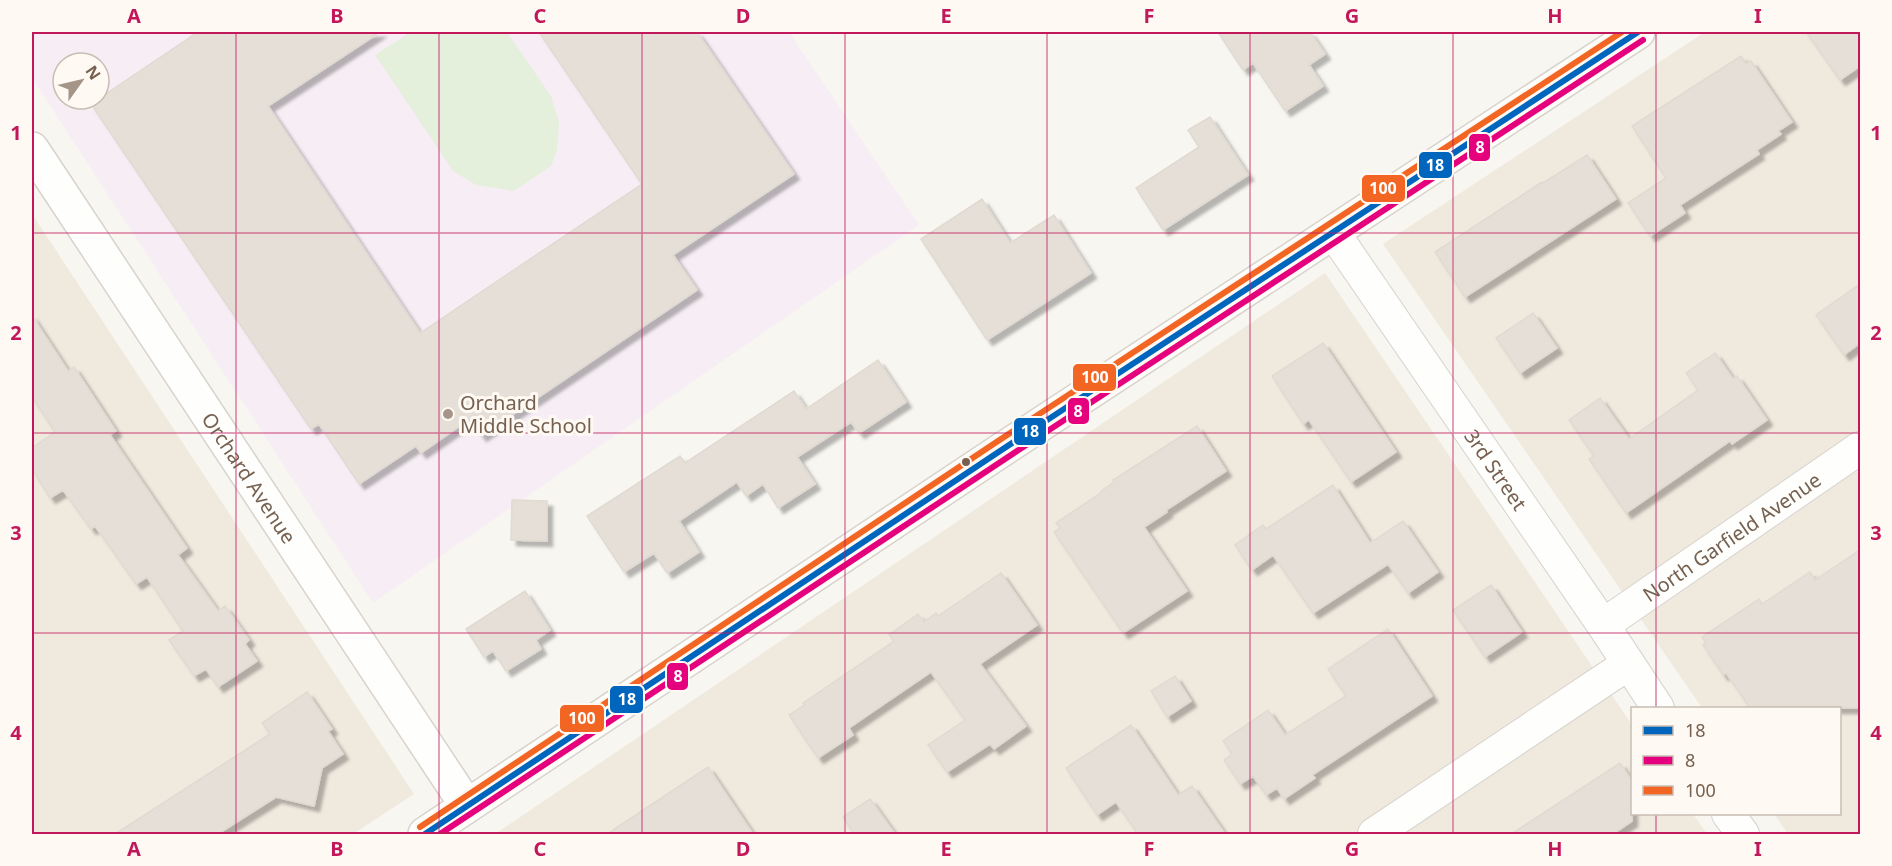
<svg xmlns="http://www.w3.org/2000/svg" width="1892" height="866" font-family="'Noto Sans',sans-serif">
	<defs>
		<filter id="shadow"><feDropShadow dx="5.5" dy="5.5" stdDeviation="1.5" flood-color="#0004"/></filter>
	</defs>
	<rect width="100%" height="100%" fill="#f8f6f0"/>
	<path fill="#f0e9de" d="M1705,32H1860V834H1788L1774,814H1840V708H1702L1383,244Z
		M32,214L414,794L353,834H32Z
		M1325,273L1632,725V814H1693L1707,834H495Z"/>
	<path fill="#f6eef4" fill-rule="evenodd" d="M32,32H789L919,225L373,603L32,78ZM63,63H99V99H63Z"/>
	<path fill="#e4efdc" d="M411,32H507L551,96L559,123L557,150L551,166L514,191L476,185L453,171L375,55Z"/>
	<path fill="#e5dfd7" stroke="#e0dad2" stroke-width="1.5" filter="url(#shadow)" d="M198,32H380L268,106L420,333L642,184L539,32H697L794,174L673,255L697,290L481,436L470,419L421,453L416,446L359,484L319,424L311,429L91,104Z
		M1218,32H1310L1325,54L1309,65L1323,86L1285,111L1253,63L1243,70Z
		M1806,32H1860V66L1840,80Z
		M1741,56L1746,64L1751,61L1792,122L1778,131L1781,134L1757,150L1759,154L1680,205L1685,213L1650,236L1628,203L1666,178L1632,126Z
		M1210,117L1248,175L1163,230L1136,188L1199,147L1188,130Z
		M1587,155L1616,199L1465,297L1435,252L1542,182L1543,183Z
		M982,199L1010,243L1054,215L1091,273L987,340L921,239Z
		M1860,284V343L1844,355L1816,315Z
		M1533,313L1557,348L1520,373L1496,338Z
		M32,316L68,371L74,367L116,431L110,435L187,548L178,555L218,611L225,606L249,640L245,644L257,661L218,687L206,669L194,676L169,640L183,631L147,577L136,584L95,526L91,529L63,490L50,498L32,469V448L55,432L32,397Z
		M1323,343L1396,452L1351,482L1309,420L1303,424L1272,376Z
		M1715,353L1733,379L1737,376L1767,420L1732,444L1730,441L1626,513L1589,459L1594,456L1569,420L1600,398L1629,439L1698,390L1686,373Z
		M878,360L906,402L859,433L851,422L797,457L815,484L778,508L763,484L746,496L737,482L679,521L699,552L667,573L654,553L624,572L587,516L680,456L685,463L794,391L806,409Z
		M1197,426L1226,471L1166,510L1167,512L1144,527L1187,591L1123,633L1054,532L1060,528L1056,523L1102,492L1101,491L1114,482L1113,480Z
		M1333,485L1370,543L1403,521L1438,572L1408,593L1388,564L1313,613L1273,555L1252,570L1235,545L1263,525L1266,529Z
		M512,500L547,501V541L511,540Z
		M1860,550V708H1750L1726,673L1723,675L1703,645L1706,643L1702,637L1759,599L1762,604L1810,572L1815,580Z
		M1001,573L1037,625L980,664L1026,726L994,749L990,744L947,772L928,745L965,720L931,672L849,728L853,735L818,758L789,715L805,705L803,703L894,641L889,635L918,614L924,622L936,613L938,616Z
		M1491,585L1522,632L1485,657L1453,610Z
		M525,591L550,630L536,640L541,649L506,671L493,651L484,657L466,629Z
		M1388,629L1432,696L1312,775L1315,778L1284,799L1277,788L1266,795L1253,776L1240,784L1224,760L1232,754L1223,741L1268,710L1285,735L1346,696L1328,669Z
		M1175,676L1191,701L1167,717L1151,691Z
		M307,692L332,729L328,731L343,754L322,768L314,806L276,797L218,834H115L270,734L262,723Z
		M1131,725L1178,795L1192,786L1225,834H1138L1116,802L1097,815L1066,768Z
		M1620,763L1632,781V821L1613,834H1511Z
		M708,767L753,834H607Z
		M870,799L895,834H854L843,817Z"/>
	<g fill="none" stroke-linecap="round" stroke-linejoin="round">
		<defs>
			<g id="street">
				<path id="s1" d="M1333,232L1603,625L1658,708"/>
				<path id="s2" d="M1603,625L1860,448"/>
				<path d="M1728,814L1743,834"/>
				<path d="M1374,834L1628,664"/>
			</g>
			<g id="secondary">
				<path id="s3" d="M32,149L467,806"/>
				<path d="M425,834L1000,451L1638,32"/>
			</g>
		</defs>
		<use href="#street" stroke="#d7d3ce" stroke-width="34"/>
		<use href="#secondary" stroke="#d8d3cd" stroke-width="36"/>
		<use href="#street" stroke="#fefefd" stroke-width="32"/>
		<use href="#secondary" stroke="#fefefd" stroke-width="33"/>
		<defs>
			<path id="bus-1" d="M425,834L1000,451L1638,32"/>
			<path id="bus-2" d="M440,834L1005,459L1643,40"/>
			<path id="bus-3" d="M420,827L995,443L1622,32"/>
		</defs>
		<use href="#bus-1" stroke="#fefaf3" stroke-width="10"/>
		<use href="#bus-2" stroke="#fefaf3" stroke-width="10"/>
		<use href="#bus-3" stroke="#fefaf3" stroke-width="10"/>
		<use href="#bus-1" stroke="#0065bd" stroke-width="6"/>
		<use href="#bus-2" stroke="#e5007d" stroke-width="6"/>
		<use href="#bus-3" stroke="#f26522" stroke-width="6"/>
	</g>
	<path fill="none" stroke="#c2185b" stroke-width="1.5" stroke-opacity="0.55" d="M236,32V834M439,32V834M642,32V834M845,32V834M1047,32V834M1250,32V834M1453,32V834M1656,32V708M32,233H1860M32,433H1860M32,633H1860M1656,814V834"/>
	<circle fill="#a49588" stroke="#fefaf3" stroke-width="2" cx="448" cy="414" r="6"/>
	<circle fill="#766150" stroke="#fefaf3" stroke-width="2" cx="966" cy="462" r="5"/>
	<g text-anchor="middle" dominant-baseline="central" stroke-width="6" stroke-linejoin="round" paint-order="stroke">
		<g font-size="20" fill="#766150" stroke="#fefaf3" text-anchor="start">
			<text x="460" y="402">Orchard<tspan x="460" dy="23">Middle School</tspan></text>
		</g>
		<g font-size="20" fill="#766150" stroke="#fefaf3">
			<text stroke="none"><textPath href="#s1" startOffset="288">3rd Street</textPath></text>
			<text stroke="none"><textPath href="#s3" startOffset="394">Orchard Avenue</textPath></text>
			<text stroke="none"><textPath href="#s2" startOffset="156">North Garfield Avenue</textPath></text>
		</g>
	</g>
	<g stroke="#fefaf3" stroke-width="2">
		<rect x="1468" y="133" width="23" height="29" rx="6" fill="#e5007d"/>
		<rect x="1418" y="151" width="35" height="28" rx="6" fill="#0065bd"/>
		<rect x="1361" y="174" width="45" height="29" rx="6" fill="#f26522"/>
		<rect x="1072" y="363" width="45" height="29" rx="6" fill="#f26522"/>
		<rect x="1067" y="397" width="23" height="28" rx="6" fill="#e5007d"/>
		<rect x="1013" y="417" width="34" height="29" rx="6" fill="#0065bd"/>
		<rect x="666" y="662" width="23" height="29" rx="6" fill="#e5007d"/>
		<rect x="609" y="685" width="35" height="29" rx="6" fill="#0065bd"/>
		<rect x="559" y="704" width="46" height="29" rx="6" fill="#f26522"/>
	</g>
	<g font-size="16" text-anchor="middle" font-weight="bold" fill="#fff">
		<text x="1480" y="153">8</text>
		<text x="1435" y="171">18</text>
		<text x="1383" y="194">100</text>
		<text x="1095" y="383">100</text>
		<text x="1078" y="417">8</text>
		<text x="1030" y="437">18</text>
		<text x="678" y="682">8</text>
		<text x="627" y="705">18</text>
		<text x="582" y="724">100</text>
	</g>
	<rect width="1892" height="866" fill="none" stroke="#fefaf3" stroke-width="66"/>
	<rect x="1631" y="707" width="210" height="108" fill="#fefaf3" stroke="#c8bdb2" stroke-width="1.5"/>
	<rect x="1643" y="726" width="30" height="9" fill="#0065bd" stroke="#c8bdb2" stroke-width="1.5"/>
	<text x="1685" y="737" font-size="18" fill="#766150">18</text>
	<rect x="1643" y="756" width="30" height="9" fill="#e5007d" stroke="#c8bdb2" stroke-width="1.5"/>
	<text x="1685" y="767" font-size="18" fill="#766150">8</text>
	<rect x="1643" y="786" width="30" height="9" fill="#f26522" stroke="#c8bdb2" stroke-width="1.5"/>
	<text x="1685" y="797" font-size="18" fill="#766150">100</text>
	<g transform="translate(81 81) rotate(56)"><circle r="28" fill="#fefaf3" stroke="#c8bdb2" stroke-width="1.5"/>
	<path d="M0-4.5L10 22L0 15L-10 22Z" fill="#a49588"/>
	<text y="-9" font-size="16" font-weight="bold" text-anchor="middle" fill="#766150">N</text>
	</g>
	<rect x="33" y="33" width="1826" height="800" fill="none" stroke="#c2185b" stroke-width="2"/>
	<g font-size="20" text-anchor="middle" font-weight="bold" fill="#c2185b">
		<text x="134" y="23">A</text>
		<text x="337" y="23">B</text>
		<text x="540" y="23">C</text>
		<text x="743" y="23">D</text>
		<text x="946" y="23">E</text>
		<text x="1149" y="23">F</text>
		<text x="1352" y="23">G</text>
		<text x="1555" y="23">H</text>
		<text x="1758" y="23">I</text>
		<text x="16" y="140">1</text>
		<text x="1876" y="140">1</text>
		<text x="16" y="340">2</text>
		<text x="1876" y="340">2</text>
		<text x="16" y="540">3</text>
		<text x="1876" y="540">3</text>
		<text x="16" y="740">4</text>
		<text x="1876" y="740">4</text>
		<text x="134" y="856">A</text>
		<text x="337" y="856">B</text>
		<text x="540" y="856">C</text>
		<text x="743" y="856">D</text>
		<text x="946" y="856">E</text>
		<text x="1149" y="856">F</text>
		<text x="1352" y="856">G</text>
		<text x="1555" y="856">H</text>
		<text x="1758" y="856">I</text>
	</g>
</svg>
